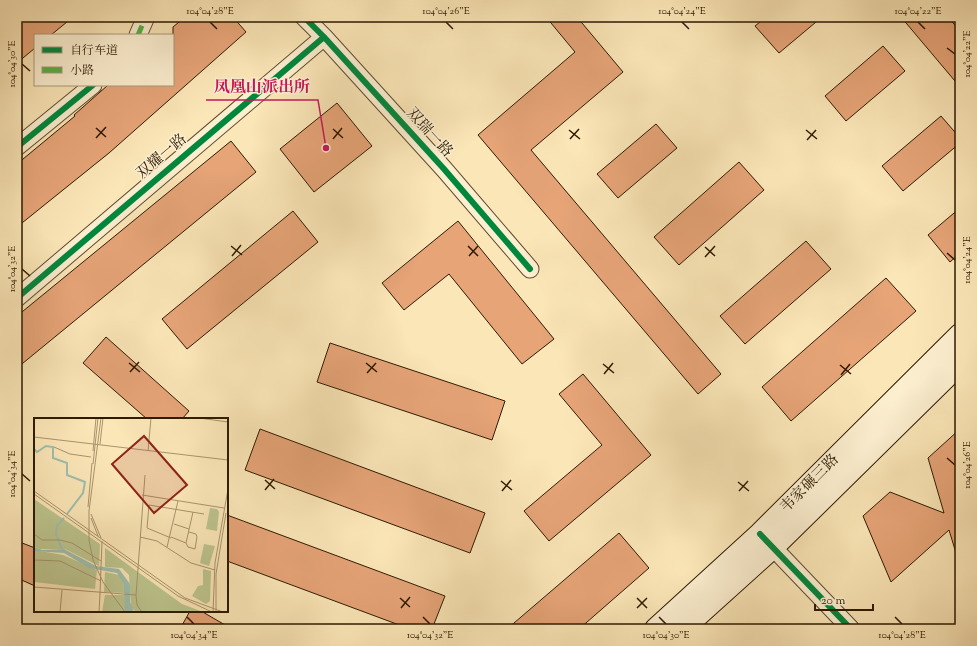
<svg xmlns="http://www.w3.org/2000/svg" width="977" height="646" font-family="'Sorts Mill Goudy','Noto Serif SC',serif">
	<rect width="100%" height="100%" fill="#fbe6b7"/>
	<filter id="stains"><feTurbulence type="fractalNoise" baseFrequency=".005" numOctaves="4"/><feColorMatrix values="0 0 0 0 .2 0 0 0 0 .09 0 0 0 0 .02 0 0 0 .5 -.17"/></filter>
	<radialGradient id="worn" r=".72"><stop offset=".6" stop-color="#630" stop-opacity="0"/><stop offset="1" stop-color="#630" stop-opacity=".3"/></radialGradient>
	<path fill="#e6a477" stroke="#2d1a01" d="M17,17H73L51,35H35V48L17,63Z
		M185,17H233L246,32L109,153L17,227V164L75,116L74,115L108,85H173V27Z
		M546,17H577L623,72L531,150L721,374L698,394L478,135L575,52Z
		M766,17H822L779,53L755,26Z
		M901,17H948L960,31V87Z
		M883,46L905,71L846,121L825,96Z
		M337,103L372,146L314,192L280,149Z
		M941,116L960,138V143L903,191L882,166Z
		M656,124L677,148L618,198L597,174Z
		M231,141L256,172L17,368V316Z
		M739,162L764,190L679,265L654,237Z
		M960,208V253L950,262L928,235Z
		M293,211L318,242L187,349L162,319Z
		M458,221L554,339L522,364L449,274L404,310L382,283Z
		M806,241L831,269L745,344L720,316Z
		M886,278L916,311L791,421L762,387Z
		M106,337L189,411L182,419H147L83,363Z
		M330,343L505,401L492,440L317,382Z
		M583,374L651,455L549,541L524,511L602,445L559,394Z
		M260,429L485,513L470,553L245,470Z
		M960,429V553H956L949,530L891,582L863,516L890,492L944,513L928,458Z
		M227,515L445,596L432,629H410L227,561Z
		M619,533L649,568L579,629H507Z
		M17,541L35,548V586L17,578Z
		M190,611H201L232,629H180Z"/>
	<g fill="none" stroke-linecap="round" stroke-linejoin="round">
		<defs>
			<path id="street" d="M304,17L324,37L444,169L530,269
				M138,35L145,19L143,17
				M17,147L93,85
				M17,298L324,37
				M764,538L851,629"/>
			<path id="secondary" d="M656,629L760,534L960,335
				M682,629L773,547L960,363"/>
		</defs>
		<use href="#street" stroke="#604d2e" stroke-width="19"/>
		<use href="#secondary" stroke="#2d1a01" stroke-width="24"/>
		<use href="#street" stroke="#fcefd0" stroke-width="17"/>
		<use href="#secondary" stroke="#fcefd0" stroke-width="22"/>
		<path stroke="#56b144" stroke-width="5" stroke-dasharray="10 5" stroke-linecap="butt" d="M138,35L145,19L143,17"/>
		<defs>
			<path id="cycleway" d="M304,17L324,37L444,169L530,269
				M17,147L93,85
				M17,298L324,37
				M760,534L851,629"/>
		</defs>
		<use href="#cycleway" stroke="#fcefd0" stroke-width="8"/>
		<use href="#cycleway" stroke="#00873e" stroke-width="6"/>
	</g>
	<path fill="none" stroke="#2d1a01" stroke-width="1.5" d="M210,22L217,29M446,22L453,29M682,22L689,29M918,22L925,29M947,48L955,54M22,64L30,71M96,128L106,137M333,129L343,138M569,130L580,139M806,130L817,139M96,138L106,127M333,139L342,128M570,139L579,129M807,140L816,130M231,246L242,255M468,246L478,256M705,247L715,256M947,253L955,260M232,256L241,245M469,256L478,246M705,257L715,246M22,269L30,276M129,363L140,372M366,363L377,372M603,364L614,373M840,365L851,374M130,372L139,362M367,373L376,363M604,374L613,363M841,375L850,364M947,458L955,465M22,474L30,481M265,480L275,489M501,481L512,490M738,482L749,491M265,490L274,479M502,491L511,480M739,491L748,481M400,598L410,607M637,598L647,608M401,608L410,597M637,608L647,598M187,617L194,624M423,617L430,624M659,617L666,624M895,617L902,624"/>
	<g text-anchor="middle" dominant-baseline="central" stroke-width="3" stroke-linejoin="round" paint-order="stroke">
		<g font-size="15" fill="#2d1a01" stroke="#fcefd0">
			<text transform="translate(429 133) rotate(48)">双瑞一路</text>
			<text transform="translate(162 157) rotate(-40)">双耀一路</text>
			<text transform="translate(810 484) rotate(-45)">韦家碾三路</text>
		</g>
	</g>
	<g transform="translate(34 418)">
		<rect width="194" height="194" fill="#fbe6b7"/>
		<path d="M0,81L66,126L65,148L31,131H6L0,129ZM176,90L183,91L185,94L183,113L172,111ZM170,126L181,128L175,148L166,145ZM71,130L148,186L169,194H102L97,189L95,157L88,150L71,149ZM0,132L29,137L63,152L61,171L0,164ZM169,151L177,153L176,183L172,186L158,178L164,168L169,167ZM71,154L85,157L91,166V175L70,174ZM71,177H91L95,194H68Z" fill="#bdc58f"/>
		<path d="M0,129L8,132L30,131L62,148L85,151L96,166V184L100,194H91L90,166L83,155L55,150L30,135L1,133Z" fill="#9fc0af"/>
		<path fill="none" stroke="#9fc0af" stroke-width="2" d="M0,31L3,34L12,28L19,29V40L33,45V57L51,64L49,75L33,96M28,131L22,116L23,108L30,100"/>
		<path fill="none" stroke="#a9946e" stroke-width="1" d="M67,0L55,93V122L59,142L69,164L91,194M165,0L194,4M0,19L194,42M66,26L69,0M20,29L36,36L57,39M59,33L62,0M114,33L117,0M59,46L64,0M0,73L151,180L189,194M0,76L144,178L178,194M108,77L190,90M54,89L58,45M57,96L67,120M57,100L64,118M140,106L155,111M155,114L162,116L163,119L161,131L154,129L152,125L159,94M0,116L8,122H26L38,125L67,143M106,119L123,123L157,145L181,152M137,119L152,125M137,120L113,110L115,87L170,96M133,129L144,83M0,142L26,143L67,163M0,169L102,177M66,175L68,123M26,194L28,172M65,194L66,175M108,194L103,187L102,177L111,57M179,194L181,145L194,71M182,194V156L192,95"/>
		<path fill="#8f2418" fill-opacity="0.15" stroke="#8f2418" stroke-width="2" d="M110,18L153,67L120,95L78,46Z"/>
		<rect width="194" height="194" fill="none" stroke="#2d1a01" stroke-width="2"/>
	</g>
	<path fill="none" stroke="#c2185b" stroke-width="1.5" d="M326 148L318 100H206"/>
	<circle fill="#c2185b" stroke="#fcefd0" stroke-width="1.5" cx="326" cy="148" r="4"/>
	<g font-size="16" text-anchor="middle" font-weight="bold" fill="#c2185b" stroke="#fcefd0" stroke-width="3" stroke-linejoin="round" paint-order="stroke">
		<text x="262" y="92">凤凰山派出所</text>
	</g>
	<rect width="977" height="646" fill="none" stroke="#fbe6b7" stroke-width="44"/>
	<rect x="34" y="34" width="140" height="52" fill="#fcefd0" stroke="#a99a7d"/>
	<rect x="42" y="47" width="20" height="6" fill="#00873e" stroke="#a99a7d"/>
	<text x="70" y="54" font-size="12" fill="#2d1a01">自行车道</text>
	<rect x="42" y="67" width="20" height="6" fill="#56b144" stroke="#a99a7d"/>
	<text x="70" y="74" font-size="12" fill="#2d1a01">小路</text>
	<path d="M815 604v6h58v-6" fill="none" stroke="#2d1a01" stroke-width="2"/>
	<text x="821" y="604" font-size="12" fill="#2d1a01" stroke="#fcefd0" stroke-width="3" paint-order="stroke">20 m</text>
	<rect x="22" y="22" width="933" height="602" fill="none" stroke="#2d1a01" stroke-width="1.5"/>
	<g font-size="10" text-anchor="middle" fill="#2d1a01">
		<text x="210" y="14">104°04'28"E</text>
		<text x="446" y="14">104°04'26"E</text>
		<text x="682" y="14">104°04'24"E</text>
		<text x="918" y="14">104°04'22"E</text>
		<text transform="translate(966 54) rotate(-90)" y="4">104°04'22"E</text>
		<text transform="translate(11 64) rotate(-90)" y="4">104°04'30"E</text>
		<text transform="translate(966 260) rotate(-90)" y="4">104°04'24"E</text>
		<text transform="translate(11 269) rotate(-90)" y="4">104°04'32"E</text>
		<text transform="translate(966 465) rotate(-90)" y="4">104°04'26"E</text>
		<text transform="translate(11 474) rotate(-90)" y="4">104°04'34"E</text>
		<text x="194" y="638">104°04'34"E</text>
		<text x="430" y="638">104°04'32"E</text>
		<text x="666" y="638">104°04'30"E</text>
		<text x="902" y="638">104°04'28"E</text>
	</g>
	<rect width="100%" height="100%" filter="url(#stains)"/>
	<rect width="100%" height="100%" fill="url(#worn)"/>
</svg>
